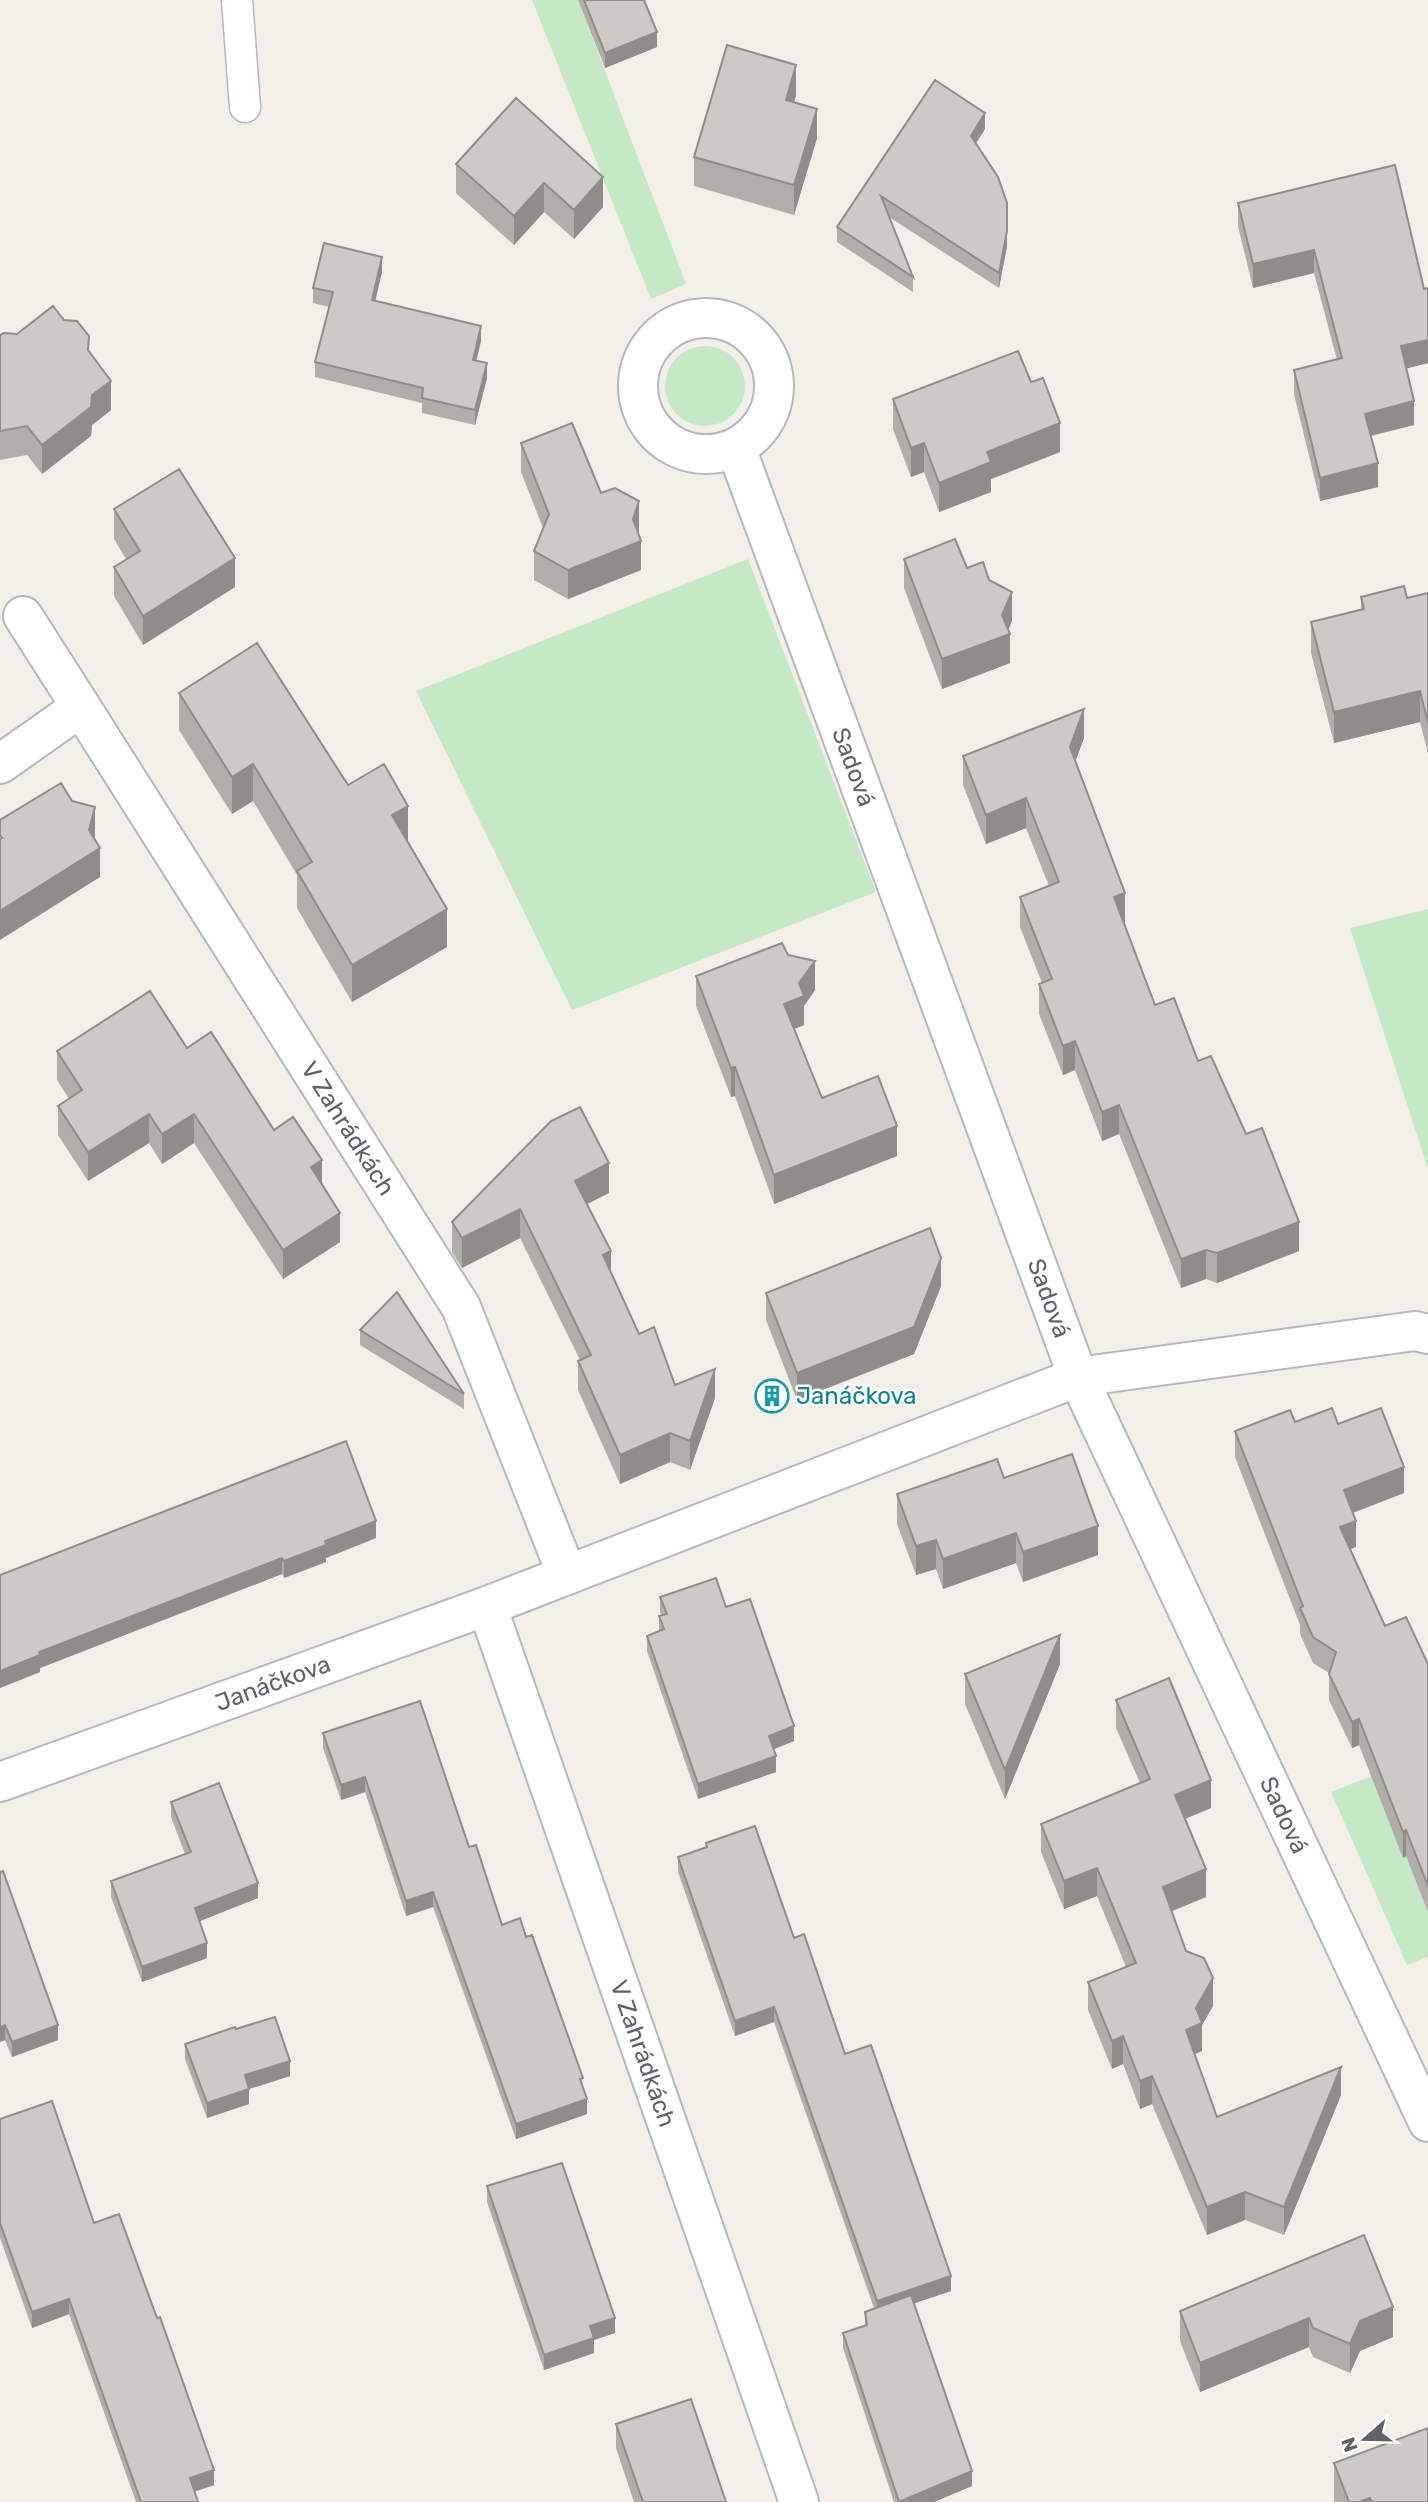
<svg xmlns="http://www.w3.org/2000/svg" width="1428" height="2502" font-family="Rubik,sans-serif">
	<rect width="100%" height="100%" fill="#f1efe8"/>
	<path fill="#c5e8c5" d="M532,0H578L686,284L651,299Z
		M665 386a40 40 0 1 1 80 0a40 40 0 1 1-80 0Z
		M748,559L876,892L572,1010L416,691Z
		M1428,909V1169L1350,928Z
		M1428,1754V1957L1407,1965L1331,1792Z"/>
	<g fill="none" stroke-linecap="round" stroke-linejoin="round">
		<defs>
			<path id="service" d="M237,0L245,107"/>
			<g id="minor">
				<circle cx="706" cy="386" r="68"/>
				<path id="s1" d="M736,448L1078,1377L1428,2122"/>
				<path d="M23,616L81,707"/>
				<path id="s2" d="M0,764L81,707L461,1307L567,1575"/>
				<path id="s3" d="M487,1606L799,2502"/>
				<path id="s4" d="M0,1782L487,1606L1078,1377L1415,1331L1428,1334"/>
			</g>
		</defs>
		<use href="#service" stroke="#b5b8bc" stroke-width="33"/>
		<use href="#minor" stroke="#b5b8bc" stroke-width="42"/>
		<use href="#service" stroke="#fff" stroke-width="30"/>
		<use href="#minor" stroke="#fff" stroke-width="38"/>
	</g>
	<path fill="#afaea9" d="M578,0H644L657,47L605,68Z
		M796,95L794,103L817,138L794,215L694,186V157Z
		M516,98L603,207L574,239L544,212L514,245L456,193V164Z
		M985,129L976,143L1007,246L999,288L889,217L913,277V292L837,242V227Z
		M1238,203L1424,289L1428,288V363L1406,368L1414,425L1371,436L1378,487L1320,501L1294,394V370L1337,360L1314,273L1253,288L1238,226Z
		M382,272L375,300L481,341L476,361L487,378L475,425L422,413V403L315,377V362L329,307L313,303V288Z
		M0,335L89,351L111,410L92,425L91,436L42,474L27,455L0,460Z
		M893,399L1060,452L991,479V492L939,512L924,472L911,477L893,429Z
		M521,443L601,493L639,531L638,533L641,570L568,599L534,580V551L543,528L521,472Z
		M114,509L235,587L143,645L114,596V567L126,559L114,539Z
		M904,559L967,568L989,580L1012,621L1008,630L1010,663L942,689L904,588Z
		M1428,593V753L1420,722L1334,743L1311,653V622L1361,609V597L1407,598Z
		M179,693L348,785L408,843L447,947L352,1002L297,908V875L253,801L232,814L179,730Z
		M1084,738L1075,761L1125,922L1123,923L1155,1005L1198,1061L1246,1134L1299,1251L1217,1283L1206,1279L1181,1288L1119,1134L1102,1141L1075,1070L1063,1075L1039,1014V984L1042,983L1020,927V897L1049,886L1026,828L986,844L963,785V756Z
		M788,955L815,990L804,1006V1025L794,1029L822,1098L897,1156L774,1204L735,1096L731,1097L696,1006V976Z
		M187,1048L274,1130L322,1184L340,1242L283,1279L194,1143L162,1164L149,1143L88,1181L58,1135V1106L69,1099L57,1080V1051Z
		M609,1193L587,1204L611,1273L639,1334L675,1385L715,1398L690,1470L670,1462L620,1484L578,1390V1361L580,1360L520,1238L462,1268L452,1252V1222Z
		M941,1286L914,1354L797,1400L766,1320V1293Z
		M360,1330L464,1394V1409L360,1345Z
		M1338,1424L1404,1493L1353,1513L1356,1547L1350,1549L1385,1626L1428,1664V1912L1406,1856L1403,1858L1359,1745L1352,1748L1329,1700V1673L1313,1663L1300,1634V1625L1235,1457V1431Z
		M1004,1478L1098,1555L1023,1582L1016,1563L943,1589L936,1569L916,1575L897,1524V1494Z
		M376,1538L326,1558V1562L284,1578L282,1574L40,1668V1672L0,1688V1575Z
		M660,1597L726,1607L794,1741L774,1749L776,1772L698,1799L647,1651V1636L659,1631V1616L662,1615L660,1612Z
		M1060,1664L1005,1799L965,1704V1674Z
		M1116,1700L1211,1808L1185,1819L1206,1897L1171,1911L1186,1951L1213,2006L1202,2025V2051L1195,2054L1217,2117L1341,2095L1284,2235L1245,2220L1207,2235L1152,2104L1140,2109L1123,2064L1112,2069L1088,2010V1982L1126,1967L1097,1896L1064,1909L1041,1852V1824L1140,1783L1116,1728Z
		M323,1733L469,1847L502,1925L583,2087L587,2114L516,2139L433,1907L406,1916L365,1792L341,1800L323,1748Z
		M171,1802L258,1898L200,1921L207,1958L142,1982L111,1897V1881L185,1854L171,1817Z
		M706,1843L794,1938L951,2291L914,2303L972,2486L934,2502H894L843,2348V2333L865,2326V2312L874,2308L774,2022L735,2036L678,1872V1857L706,1847Z
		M0,1872L58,2040L12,2057L5,2040L0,2042Z
		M236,2029L290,2076L249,2089V2104L207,2118L185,2059V2044Z
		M0,2119L94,2223L214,2485L194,2492L198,2502H136L69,2314L32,2328L0,2238Z
		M487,2186L615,2333L594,2340V2353L544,2370L487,2202Z
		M1364,2235L1393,2337L1360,2351L1350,2373L1313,2357L1309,2347L1200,2392L1180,2341V2311Z
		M616,2424L726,2502H634L616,2448Z
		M1334,2463L1428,2502H1334Z"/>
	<path fill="#8f8d8a" d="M657,32V47L605,68V53Z
		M796,65V95L786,129V100Z
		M817,109V138L794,215V185Z
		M985,113V129L971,151V136Z
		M603,177V207L574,239V210Z
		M544,183V212L514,245V216Z
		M1007,231V246L999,288V273Z
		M1314,250V273L1253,288V264Z
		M382,257V272L372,315V300Z
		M481,326V341L473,375V360Z
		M1428,340V363L1401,370V346Z
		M487,363V378L475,425V410Z
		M111,381V410L92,425L91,436L42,474V445L92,395Z
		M1414,401V425L1365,437V414Z
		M1060,423V452L991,479V492L939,512V483L987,452Z
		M924,443V472L911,477V448Z
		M1378,463V487L1320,501V478Z
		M639,501V531L634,544L641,541V570L568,599V570L633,519Z
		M235,558V587L143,645V616Z
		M1012,592V621L1006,635L1010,634V663L942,689V659L1002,615Z
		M1420,691V722L1334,743V712Z
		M1084,709V738L1070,776V747Z
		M253,764V801L232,814V777Z
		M1026,798V828L986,844V815Z
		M408,806V843L392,815Z
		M95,807V836L90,854L100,848V877L0,940V911L89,830Z
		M1125,893V922L1114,927V897Z
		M447,909V947L352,1002V965Z
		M815,961V990L804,1006V1025L784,1033V1004Z
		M1075,1041V1070L1063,1075V1046Z
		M735,1067V1096L731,1097V1068Z
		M1119,1105V1134L1102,1141V1112Z
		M149,1114V1143L88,1181V1152Z
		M194,1114V1143L162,1164V1134Z
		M897,1126V1156L774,1204V1175Z
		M322,1160V1189L311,1167Z
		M609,1163V1193L575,1210V1181Z
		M520,1209V1238L462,1268V1238Z
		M340,1213V1242L283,1279V1250Z
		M1299,1222V1251L1217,1283V1253Z
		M1206,1250V1279L1181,1288V1259Z
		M611,1251V1280L603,1255Z
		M941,1258V1286L914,1354L797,1400V1373Z
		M715,1369V1398L690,1470V1441Z
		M670,1433V1462L620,1484V1455Z
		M1404,1467V1493L1344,1516V1490Z
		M376,1521V1538L326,1558V1562L284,1578V1561L325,1541Z
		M1356,1521V1547L1340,1553V1527Z
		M1098,1526V1555L1023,1582V1552Z
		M1016,1533V1563L943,1589V1559Z
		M936,1540V1569L916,1575V1546Z
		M282,1558V1574L40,1668V1672L0,1688V1671L39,1652Z
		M1060,1635V1664L1005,1799V1770Z
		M1359,1719V1745L1352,1748V1722Z
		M794,1726V1741L769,1751V1736Z
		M776,1756V1772L698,1799V1784Z
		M365,1777V1792L341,1800V1785Z
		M1211,1780V1808L1175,1823V1795Z
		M1406,1830V1856L1403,1858V1832Z
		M1097,1868V1896L1064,1909V1881Z
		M1206,1869V1897L1163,1915V1887Z
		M258,1883V1898L195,1923V1908Z
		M433,1892V1907L406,1916V1901Z
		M207,1943V1958L142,1982V1967Z
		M1213,1978V2006L1202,2025V2051L1186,2058V2030L1196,2008Z
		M774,2007V2022L735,2036V2021Z
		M5,2025V2040L0,2042V2027Z
		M58,2025V2040L12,2057V2042Z
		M1123,2036V2064L1112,2069V2041Z
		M290,2061V2076L249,2089V2104L207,2118V2103L245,2075Z
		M1341,2067V2095L1284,2235V2207Z
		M1152,2076V2104L1140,2109V2081Z
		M587,2099V2114L516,2139V2124Z
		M1245,2192V2220L1207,2235V2207Z
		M951,2276V2291L877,2316V2301Z
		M69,2299V2314L32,2328V2312Z
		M1393,2307V2337L1360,2351L1350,2373V2344L1360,2321Z
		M615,2318V2333L594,2340V2353L544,2370V2355L590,2326Z
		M1309,2318V2347L1200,2392V2363Z
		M214,2470V2485L190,2493V2478Z
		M972,2471V2486L934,2502H899Z
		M1370,2498V2502H1359Z"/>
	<path fill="#cccac5" stroke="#8f8d8a" stroke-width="2" d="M584,0H644L657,32L605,53Z
		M727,45L796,65L786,100L817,109L794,185L694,157Z
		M935,80L985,113L971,136L998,177L1007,203V231L999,273L881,196L913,277L837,227Z
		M516,98L603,177L574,210L544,183L514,216L456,164Z
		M1395,165L1424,289L1428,288V340L1401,346L1414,401L1365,414L1378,463L1320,478L1294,370L1342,358L1314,250L1253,264L1238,203Z
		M324,243L382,257L372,300L481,326L473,360L487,363L475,410L422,398L423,388L315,362L333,292L313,288Z
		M53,306L64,320L77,321L89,336L88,350L111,381L92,395L91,407L42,445L27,426L0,431V335L4,333L17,334Z
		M1018,351L1031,382L1043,378L1060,423L987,452L991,462L939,483L924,443L911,448L893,399Z
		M572,423L601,493L615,488L639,501L633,519L641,541L568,570L534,551L549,514L521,443Z
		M179,469L235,558L143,616L114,567L140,551L114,509Z
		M955,539L967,568L983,562L989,580L1012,592L1002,615L1010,634L942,659L904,559Z
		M1404,586L1407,598L1428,593V723L1420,691L1334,712L1311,622L1364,609L1361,597Z
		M257,643L348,785L384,764L408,806L392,815L447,909L352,965L297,871L312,862L253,764L232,777L179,693Z
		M1084,709L1070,747L1125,893L1114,897L1155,1005L1174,998L1198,1061L1211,1056L1246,1134L1262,1128L1299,1222L1217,1253L1206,1250L1181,1259L1119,1105L1102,1112L1075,1041L1063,1046L1039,984L1052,979L1020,897L1059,882L1026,798L986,815L963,756Z
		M61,783L72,801L95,807L89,830L100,848L0,911V839L2,838L0,835V820Z
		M782,943L788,955L815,961L799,983L804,996L784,1004L822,1098L878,1076L897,1126L774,1175L735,1067L731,1068L696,976Z
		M150,991L187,1048L211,1032L274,1130L293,1117L322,1160L311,1167L340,1213L283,1250L194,1114L162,1134L149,1114L88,1152L58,1106L82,1090L57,1051Z
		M580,1107L609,1163L575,1181L611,1251L603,1255L639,1334L654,1327L675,1385L715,1369L690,1441L670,1433L620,1455L578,1361L591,1355L520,1209L462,1238L452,1222L551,1121Z
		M930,1228L941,1258L914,1327L797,1373L766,1293Z
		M397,1292L464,1394L360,1330Z
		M1332,1408L1338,1424L1381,1408L1404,1467L1344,1490L1356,1521L1340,1527L1385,1626L1406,1617L1428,1664V1886L1406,1830L1403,1832L1359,1719L1352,1722L1329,1674L1336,1652L1313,1637L1300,1608L1303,1606L1235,1431L1290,1410L1295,1422Z
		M346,1441L376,1521L325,1541L326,1545L284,1561L282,1558L39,1652L40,1655L0,1671V1575Z
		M1072,1454L1098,1526L1023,1552L1016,1533L943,1559L936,1540L916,1546L897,1494L997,1459L1004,1478Z
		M716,1578L726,1607L750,1599L794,1726L769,1736L776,1756L698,1784L647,1636L664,1629L659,1616L667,1614L660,1597Z
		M1060,1635L1005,1770L965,1674Z
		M1169,1678L1211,1780L1175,1795L1206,1869L1163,1887L1186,1951L1204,1958L1213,1978L1196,2008L1202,2023L1186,2030L1217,2117L1341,2067L1284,2207L1245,2192L1207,2207L1152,2076L1140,2081L1123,2036L1112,2041L1088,1982L1136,1963L1097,1868L1064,1881L1041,1824L1150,1779L1116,1700Z
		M420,1701L469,1847L476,1845L502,1925L520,1918L526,1937L532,1935L583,2078L580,2079L587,2099L516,2124L433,1892L406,1901L365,1777L341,1785L323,1733Z
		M219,1783L258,1883L195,1908L207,1943L142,1967L111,1881L191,1852L171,1802Z
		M755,1826L794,1938L804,1934L845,2054L871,2045L951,2276L877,2301L774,2007L735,2021L678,1857L707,1847L706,1843Z
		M3,1871L58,2025L12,2042L5,2025L0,2027V1872Z
		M275,2017L290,2061L245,2075L249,2089L207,2103L185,2044L235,2027L236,2029Z
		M52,2101L94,2223L119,2214L157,2318L160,2317L214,2470L190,2478L198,2502H141L69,2299L32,2312L0,2223V2119Z
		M562,2163L615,2318L590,2326L594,2338L544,2355L487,2186Z
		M1364,2235L1393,2307L1360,2321L1350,2344L1313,2328L1309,2318L1200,2363L1180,2311Z
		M911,2295L972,2471L899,2502L843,2333L867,2325L865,2312Z
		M691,2399L726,2502H643L616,2424Z
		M1428,2428V2502H1372L1370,2498L1359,2502H1349L1334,2463Z"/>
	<defs>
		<symbol id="building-ring" viewBox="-11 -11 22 22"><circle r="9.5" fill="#fff" stroke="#0f9aa8" stroke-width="1.5"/><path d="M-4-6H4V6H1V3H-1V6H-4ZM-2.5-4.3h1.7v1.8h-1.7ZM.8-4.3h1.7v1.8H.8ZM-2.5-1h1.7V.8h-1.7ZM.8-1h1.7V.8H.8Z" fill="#0f9aa8"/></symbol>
	</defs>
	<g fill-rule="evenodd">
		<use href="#building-ring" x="753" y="1377" width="38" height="38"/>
	</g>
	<g text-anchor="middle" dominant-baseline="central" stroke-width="5" stroke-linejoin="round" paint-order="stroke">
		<g font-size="24" fill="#5f6368" stroke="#fff">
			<text stroke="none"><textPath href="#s1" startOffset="340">Sadová</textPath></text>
			<text stroke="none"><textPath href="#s2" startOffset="598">V Zahrádkách</textPath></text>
			<text stroke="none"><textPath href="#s1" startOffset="906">Sadová</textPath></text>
			<text stroke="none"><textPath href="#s4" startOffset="290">Janáčkova</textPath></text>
			<text stroke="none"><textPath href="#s1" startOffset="1474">Sadová</textPath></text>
			<text stroke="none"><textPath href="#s3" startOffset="474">V Zahrádkách</textPath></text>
		</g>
		<g font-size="24" fill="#0d838f" stroke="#fff" text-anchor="start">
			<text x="796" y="1396">Janáčkova</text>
		</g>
	</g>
	<g transform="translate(1365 2439) rotate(250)" stroke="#ffffff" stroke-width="5" paint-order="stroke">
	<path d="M0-5L12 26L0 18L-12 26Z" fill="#5f6368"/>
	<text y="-10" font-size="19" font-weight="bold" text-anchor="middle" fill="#5f6368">N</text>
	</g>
</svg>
